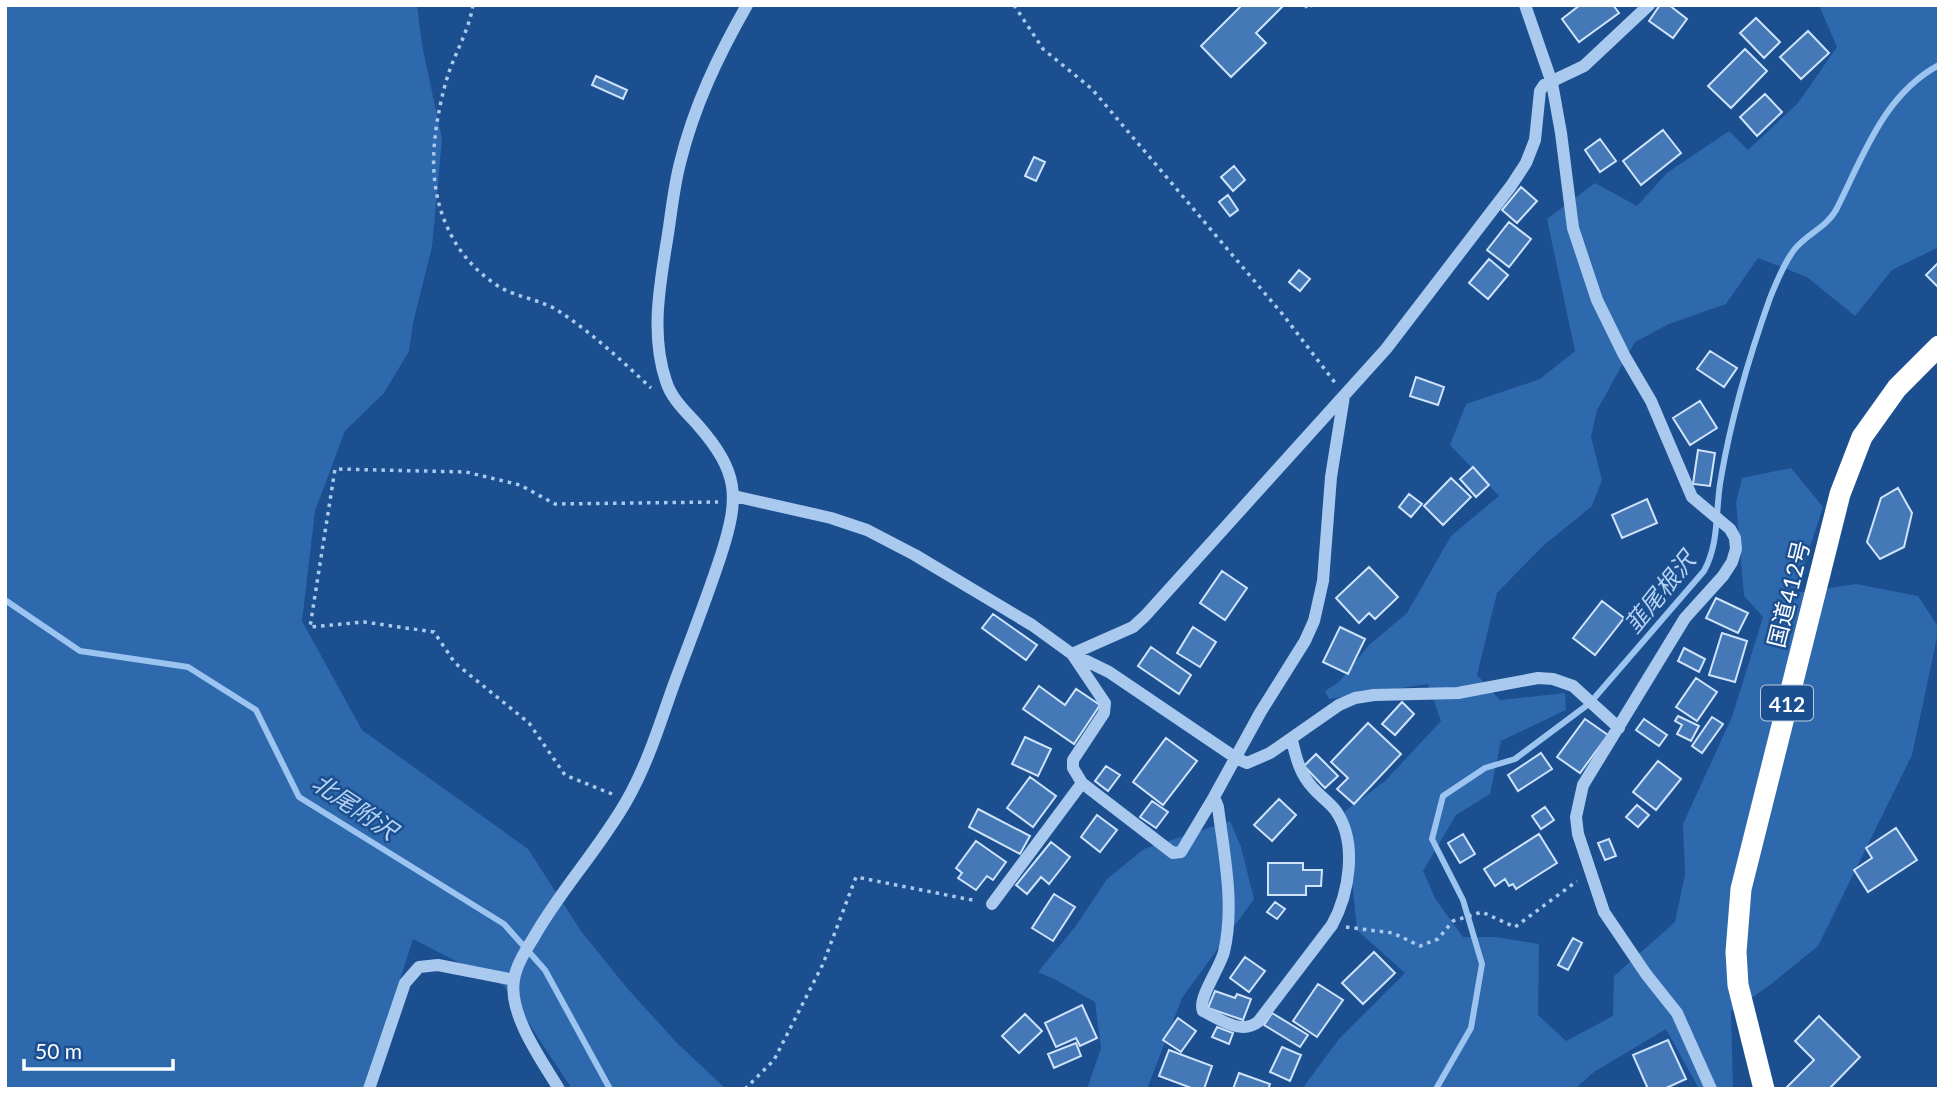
<svg xmlns="http://www.w3.org/2000/svg" width="1944" height="1094" font-family="Lato,'Noto Sans JP',sans-serif">
	<rect width="100%" height="100%" fill="#1b4f8f"/>
	<path fill="#2e69ad" d="M5,5H417L422,45L442,139L432,247L413,323L409,351L384,393L345,431L315,511L302,621L362,730L528,849L581,931L627,988L677,1043L726,1089H572L504,986L413,939L365,1089H5Z
		M1819,5H1939V247L1892,270L1855,316L1807,277L1758,258L1726,304L1669,324L1635,342L1597,410L1591,437L1602,480L1592,506L1543,546L1497,593L1477,675L1500,700L1565,693L1566,710L1501,741L1490,794L1456,815L1423,871L1436,900L1463,937H1496L1539,944L1538,1015L1566,1041L1613,1016L1614,976L1675,922L1685,874L1683,824L1732,717L1763,617L1744,596L1736,503L1742,478L1791,468L1823,507L1795,593L1856,584L1918,596L1939,628L1912,755L1818,946L1770,985L1731,1012L1733,1089H1699L1666,1029L1594,1072L1575,1089H1302L1339,1039L1405,973L1357,930L1345,811L1385,781L1441,721L1428,684L1329,699L1325,691L1339,682L1369,645L1407,613L1451,536L1499,496L1450,445L1466,404L1540,379L1575,351L1547,219L1595,183L1637,206L1667,173L1729,131L1748,150L1798,103L1837,47Z
		M1230,821L1241,847L1254,899L1182,998L1147,1089H1087L1101,1048L1095,1002L1056,980L1038,972L1075,927L1107,879L1144,849Z"/>
	<g fill="none" stroke-linecap="round" stroke-linejoin="round">
		<path stroke="#9cc4f0" stroke-width="6" d="M5,600L80,651L188,667L256,710L299,797L504,924L545,970L610,1089
			M1436,1089L1471,1028L1482,964L1463,900L1432,839L1443,796L1485,768L1515,759L1590,703L1704,571C1720,542 1715,509 1721,478C1731,419 1750,354 1770,298C1776,283 1784,263 1794,250C1805,235 1827,227 1836,210C1863,157 1883,95 1939,65"/>
	</g>
	<path fill="#4478b7" stroke="#cfe3fa" stroke-width="2" d="M1242,5H1284L1256,33L1266,43L1231,77L1201,46Z
		M1580,5H1613L1619,13L1579,42L1562,19Z
		M1660,5H1669L1687,19L1673,38L1649,21Z
		M1756,18L1780,42L1764,58L1740,33Z
		M1808,31L1829,53L1801,79L1780,57Z
		M1745,49L1767,71L1731,108L1708,86Z
		M596,76L627,90L623,99L592,85Z
		M1765,94L1782,112L1757,136L1740,117Z
		M1663,130L1681,153L1641,185L1623,161Z
		M1600,139L1616,161L1600,172L1585,150Z
		M1034,157L1045,162L1036,181L1025,176Z
		M1234,166L1245,180L1233,191L1221,177Z
		M1521,187L1537,201L1517,223L1502,210Z
		M1228,195L1238,210L1230,216L1219,202Z
		M1509,222L1531,239L1509,267L1487,250Z
		M1489,259L1508,275L1488,299L1469,283Z
		M1938,263H1939V288L1926,275Z
		M1299,270L1310,279L1300,291L1289,282Z
		M1710,351L1737,368L1724,387L1697,369Z
		M1416,377L1444,387L1438,405L1410,396Z
		M1700,401L1717,428L1690,445L1673,418Z
		M1698,450L1715,453L1710,486L1693,484Z
		M1473,467L1489,485L1476,497L1460,479Z
		M1451,478L1471,497L1443,525L1424,506Z
		M1898,488L1912,513L1904,547L1880,559L1867,542L1881,498Z
		M1409,494L1422,504L1411,517L1399,507Z
		M1647,499L1657,523L1622,538L1612,515Z
		M1369,567L1398,597L1375,619L1369,613L1359,623L1336,598Z
		M1222,571L1247,588L1225,620L1200,603Z
		M1716,598L1748,613L1738,633L1706,618Z
		M1602,601L1624,618L1595,655L1573,638Z
		M993,614L1037,645L1026,660L982,628Z
		M1193,627L1216,642L1200,667L1177,653Z
		M1340,627L1365,639L1348,674L1323,662Z
		M1722,633L1747,641L1735,682L1709,675Z
		M1151,647L1191,675L1179,694L1138,666Z
		M1684,648L1705,659L1699,672L1678,661Z
		M1696,678L1717,692L1697,721L1676,707Z
		M1039,686L1065,705L1076,689L1100,705L1074,744L1023,709Z
		M1402,702L1414,714L1395,735L1382,724Z
		M1678,716L1699,726L1691,741L1677,734L1682,725L1675,721Z
		M1712,717L1723,724L1702,753L1692,746Z
		M1585,719L1608,735L1580,773L1557,757Z
		M1644,719L1667,735L1659,746L1636,730Z
		M1368,723L1401,754L1354,804L1337,789L1348,778L1331,762Z
		M1025,737L1051,749L1038,776L1012,764Z
		M1166,738L1197,761L1163,805L1133,782Z
		M1541,753L1552,769L1518,791L1508,775Z
		M1316,754L1338,776L1325,788L1304,766Z
		M1658,761L1681,779L1656,810L1633,792Z
		M1106,766L1120,775L1108,791L1095,781Z
		M1030,777L1056,796L1033,827L1007,808Z
		M1279,799L1296,815L1272,841L1254,825Z
		M1152,801L1168,812L1156,828L1140,817Z
		M1637,805L1649,815L1638,827L1626,817Z
		M1545,807L1554,820L1541,829L1532,816Z
		M978,809L1030,836L1020,854L969,827Z
		M1097,815L1117,830L1100,852L1081,837Z
		M1896,828L1917,860L1868,892L1854,870L1872,858L1866,848Z
		M1463,834L1475,854L1460,863L1448,843Z
		M1539,834L1557,863L1516,889L1513,884L1509,886L1505,879L1495,886L1484,869Z
		M1609,839L1616,856L1605,860L1598,843Z
		M976,841L1006,862L993,880L987,876L976,890L958,878L962,873L956,868Z
		M1051,842L1070,857L1049,884L1041,877L1027,894L1016,885Z
		M1268,863H1303V870H1322L1321,886H1306V895H1268Z
		M1054,894L1075,907L1053,941L1032,928Z
		M1275,902L1285,909L1277,919L1267,912Z
		M1573,938L1582,943L1568,970L1558,965Z
		M1374,952L1395,973L1363,1004L1342,983Z
		M1245,957L1265,971L1249,992L1230,978Z
		M1318,984L1343,1000L1317,1037L1293,1021Z
		M1215,991L1235,998L1237,994L1251,999L1243,1020L1208,1008Z
		M1082,1005L1097,1038L1080,1046L1076,1038L1056,1047L1045,1023Z
		M1272,1013L1308,1035L1300,1047L1264,1025Z
		M1025,1014L1042,1031L1019,1053L1002,1036Z
		M1819,1016L1860,1057L1829,1089H1785L1814,1060L1795,1041Z
		M1178,1018L1196,1031L1181,1052L1163,1040Z
		M1217,1027L1233,1033L1229,1044L1212,1037Z
		M1668,1040L1686,1079L1664,1089H1648L1633,1055Z
		M1076,1043L1081,1056L1054,1068L1048,1054Z
		M1282,1047L1301,1055L1290,1081L1270,1072Z
		M1169,1050L1212,1066L1204,1089H1194L1159,1076Z
		M1239,1073L1270,1084L1268,1089H1233Z"/>
	<g fill="none" stroke-linecap="round" stroke-linejoin="round">
		<path stroke="#a9c9ee" stroke-width="3.5" stroke-dasharray="3.5 5" stroke-linecap="butt" d="M473,5C469,30 456,51 448,75C442,94 437,118 435,138C428,196 447,253 498,286C515,297 539,299 557,310C591,332 621,360 651,388
			M1014,5L1043,49L1092,89L1284,316L1336,384
			M1305,5L1308,9L1312,5
			M612,794L565,775L529,723L455,663L434,632L364,622L310,627L335,469L466,472L520,485L555,504L718,502
			M1346,927L1393,933L1420,946L1438,939L1453,921L1482,912L1515,927L1577,881
			M745,1089L774,1060L823,964L856,877L977,901"/>
		<path stroke="#a9c9ee" stroke-width="12" d="M1525,5L1552,83L1561,133L1573,228L1597,300L1624,355L1651,401L1692,497L1730,529L1735,538L1736,549L1732,562L1723,576L1685,618L1583,785L1576,817L1578,834L1604,912L1646,974L1677,1013L1711,1089
			M734,496L831,518L867,530L915,555L1032,625L1072,654L1109,672L1236,758L1247,763L1270,753L1339,705L1355,698L1374,695L1458,693L1538,678L1553,679L1573,686L1619,728
			M1082,783L1073,768V760L1104,713L1105,703L1072,654L1133,627L1145,616L1386,349L1511,186L1526,163L1535,140L1540,91L1544,85L1584,66L1649,5
			M1214,797L1218,807C1224,854 1235,905 1224,952C1220,968 1197,999 1203,1011C1219,1019 1241,1035 1258,1022L1332,925C1349,894 1358,843 1336,811C1330,803 1320,796 1313,788C1300,774 1296,758 1292,740
			M992,904L1082,783L1173,853L1181,852L1214,797L1260,713L1305,641L1314,621L1323,581L1331,477L1344,396
			M369,1089L405,983L419,967L438,965L514,980
			M559,1089C542,1061 508,1014 514,980C516,965 526,950 534,937C561,889 600,848 627,800C648,763 660,723 674,684C690,641 707,598 721,555C740,496 739,472 697,424C685,411 671,398 666,381C651,337 659,290 666,246C671,218 673,190 680,163C694,106 718,56 747,5"/>
		<path stroke="#fff" stroke-width="21" d="M1764,1089L1738,985L1736,952L1741,889L1840,494L1862,437L1897,388L1939,346"/>
	</g>
	<g text-anchor="middle" dominant-baseline="central" stroke-width="5" stroke-linejoin="round" paint-order="stroke">
		<rect fill="#1b4f8f" stroke="#bbcadd" stroke-width="2" x="1761" y="685.5" width="52" height="35" rx="5"/>
		<g font-size="21" font-weight="bold" fill="#fff">
			<text x="1787" y="703">412</text>
		</g>
		<g font-size="23" fill="#fff" stroke="#1b4f8f">
			<text transform="translate(1788 594) rotate(-76)">国道412号</text>
		</g>
		<g font-size="24" font-style="italic" fill="#b5d3f5" stroke="#1b4f8f">
			<text transform="translate(1659 592) rotate(-51)">韮尾根沢</text>
			<text transform="translate(355 806) rotate(34)">北尾附沢</text>
		</g>
	</g>
	<rect width="1944" height="1094" fill="none" stroke="#ffffff" stroke-width="14"/>
	<path d="M24 1059v10h149v-10" fill="none" stroke="#ffffff" stroke-width="3.5"/>
	<text x="35" y="1059" font-size="21" fill="#ffffff" stroke="#1b4f8f" stroke-width="5" paint-order="stroke">50 m</text>
</svg>
